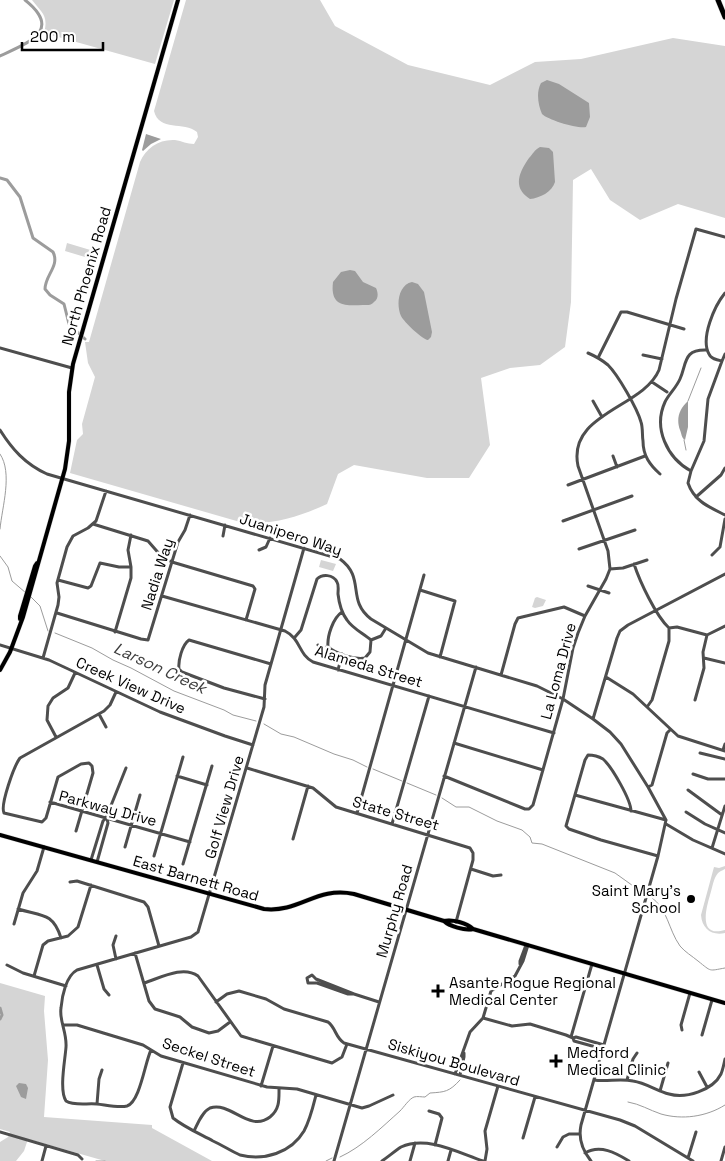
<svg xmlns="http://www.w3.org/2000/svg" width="725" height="1161" font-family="'Space Grotesk',sans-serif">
	<rect width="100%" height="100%" fill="#fff"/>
	<path fill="#d5d5d5" d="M32,0H174L155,64L44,33C49,15 41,12 32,0Z
		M186,0H320L335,26L408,65L490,85L535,62L581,59L673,38L725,46V218L678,204L640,220L610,200L591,169L573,180L571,302L565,347L540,365L510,368L481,378L490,445L469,478H427L354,465L338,474L327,504C296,518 280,522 247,524L70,473L77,440L83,434L82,424L95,377L88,363L85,342H89L140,162C146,148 159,139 175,140C182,141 187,144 194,144L198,137L197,132C184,121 159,132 154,111Z
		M67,243L97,252L95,260L65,251Z
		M321,560L336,564L333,571L319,567Z
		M537,597L546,600L543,606L535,608L532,607L535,598Z
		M725,866V869C721,871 718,872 716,876C713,881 712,889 710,895C706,909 698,938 725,930V933C712,936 702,929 701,915L714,867L719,868Z
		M0,983L45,996L44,1011L48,1060L44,1117L152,1125V1128L212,1161H105L28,1139L24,1151L16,1161H0V1142L8,1137L10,1132L0,1129V1021L3,1016L0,1005Z"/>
	<path fill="#9c9c9c" d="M547,80L559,84L589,103L590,117L586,127C578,129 548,120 542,114C538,105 536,92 541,83Z
		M146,134L161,139L151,144L143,151L142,150Z
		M540,147L549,148L553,152L555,182C552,192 540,198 530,199C512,188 519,172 529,158C533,154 534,150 540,147Z
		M350,270L355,271L363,282L376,288C378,292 379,299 374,302C371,306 367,305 363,305C344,306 330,306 333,282L341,272Z
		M412,282L418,284L424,292L432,332L431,337L428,340C422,339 404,322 401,316C396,305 398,285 412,282Z
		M688,401V427L685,440C681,437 682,435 680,430C676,419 679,409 688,401Z
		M19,1083L26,1084L28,1088L26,1099L21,1097L16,1086Z"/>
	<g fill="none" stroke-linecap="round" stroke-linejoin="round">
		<path stroke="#9c9c9c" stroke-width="1" d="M688,401L701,368
			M684,440L686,450
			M0,454C13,473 2,507 0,529
			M0,556L8,567L12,581L26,593
			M31,597L40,606L48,631
			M55,633L92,648L113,660L131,668L174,691L224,710L233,715L256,721
			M264,724L281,734L294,737L334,754L353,760L367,767
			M373,769L402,781
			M407,783L436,795
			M442,798L456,807H469L497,821L522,830L530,837L532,843L542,844L615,873L643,893
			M651,897C668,909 668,929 680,946C685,952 692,956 698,961C712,972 708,971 725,968
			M628,1102C640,1104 649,1110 661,1114C682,1120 706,1117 725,1105
			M340,1157C362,1147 382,1127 400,1111C404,1107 409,1099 414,1097C417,1096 422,1097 425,1097L430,1093C445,1092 449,1092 460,1080
			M96,1161H105
			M326,1161L332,1158"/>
		<path stroke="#9c9c9c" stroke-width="3" d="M0,56C27,43 64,31 25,0
			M0,178L7,180L20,197L33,238L53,252C60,266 45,275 45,289L50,295L64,304L69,324L85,339
			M0,1008L2,1015L0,1019"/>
		<defs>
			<path id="major" d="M20,619V616L35,566L37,563
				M0,670L10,652L23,617L65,469L69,441V392L73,364L178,0
				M0,835L264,909C300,913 316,886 354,894L444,921C452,919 467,923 473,929L725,1003
				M444,921C449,926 465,931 473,929"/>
			<path id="highway" d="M718,0L725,17"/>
		</defs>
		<use href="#major" stroke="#dbdbdb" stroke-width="5"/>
		<use href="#highway" stroke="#dbdbdb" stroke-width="6"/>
		<path stroke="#4e4e4e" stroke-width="3" d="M725,293C715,305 700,338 709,354C711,359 717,360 722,361L725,354
			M0,348L72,368
			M707,350C683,349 687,363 680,379C676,388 669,394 665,402C653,428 667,458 691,471L704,441L708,399L722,361
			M588,353C595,356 602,360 608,365C618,375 637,408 641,422C643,428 642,435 643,441C643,456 650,465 660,474
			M643,355L662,359
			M598,358L621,312H627L684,329
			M652,382L667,392
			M593,401L602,417
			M0,430C12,449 25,464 47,474L340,559C366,578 346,600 371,619L428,653L537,686L563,699L593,719L610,732L621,744L648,787L666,820
			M613,456L617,467
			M691,471L688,483C694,501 709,507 725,515
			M568,485L645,456
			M696,497L721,475L725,468
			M563,521L632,496
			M93,524L148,541L162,557L172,562L253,586L255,589L246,620
			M223,536L225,525
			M579,549L635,530
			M259,550L266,547L270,538
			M712,555L720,547L725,519
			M634,564C640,582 656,616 669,628L677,627L707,635L725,626
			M610,569L623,568L647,560
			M58,580L88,588L91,586L100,563L119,567H131
			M588,586L609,593
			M420,590L455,601L440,657
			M162,596L285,631C301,639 298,654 313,662L554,733
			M57,613L141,639L148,640L178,542L185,530L190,515
			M115,632L131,578V567L128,550L131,535
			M295,637L301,630L317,579C322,574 333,574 337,582C339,585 338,590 338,594C339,603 341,612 347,620C353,629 363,633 371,640L370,652L365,658C355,660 336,654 328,647C327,636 333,618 342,612
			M371,640L381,636L386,628
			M0,645L49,660L160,712L225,736L253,745
			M318,645L322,648L328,647
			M43,658L58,605L59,597L57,583L67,547L73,536L88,528L96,521L106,491
			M704,658L725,663
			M338,670L342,654
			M501,675L515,624L518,618L564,607L585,616
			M606,677L633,694L678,736L725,751
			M265,699L224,688L182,672L179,669C178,661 182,645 189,640L271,664
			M695,700L704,668L703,652L707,635
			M647,707L652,700L669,641V628
			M99,714L106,727
			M593,719L617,638L620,631L628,625L725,574
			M56,737L47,720L48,706L53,698L68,688L75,673
			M454,743L543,770
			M723,750L725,744
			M700,753L725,759
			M247,768L313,788L336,807L470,848L473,853V860L456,922
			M693,774L708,779H725
			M177,776L207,785
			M444,776L525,809H529L533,805L563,699L573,648L578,633L585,616L606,579L610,569L608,551L578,466C567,413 643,408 659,370L676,299L696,229L725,237
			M648,787L652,785L667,733L670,730
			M688,790L722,815
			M575,795L666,820
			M50,802L190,842
			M631,811C631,800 612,767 603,759C598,756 594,755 588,755L585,760L566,826L569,829L601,840L658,856
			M686,812L705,824L725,833
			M357,813L424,575
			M392,824L429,696
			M666,824L693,840L725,854
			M76,831L93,773L92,766L89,763L81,764L58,777L46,818L42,822L4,813C0,805 14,766 20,758L104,711L110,705L116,692
			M293,839L308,786
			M125,847L140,795
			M712,848L725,806
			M154,856L183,757
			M91,860L103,821L106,818L126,768
			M97,862L108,823L107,819
			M183,864L212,766
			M471,869L493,876L501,875
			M70,882L77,881L144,902L148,907L159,946
			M18,909C41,916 53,912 61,938
			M14,924L23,893L37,871L44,847
			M116,936L113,945L116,959
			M135,953L149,1001L155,1009L180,1017L192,1027L209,1033L218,1031L230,1022
			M520,964V961L526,945
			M7,965L23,973L66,986
			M97,965L104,989L109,995
			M34,976L43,945L48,941L68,936L78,927L91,885
			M144,983C160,978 183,965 198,976L241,1036L332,1063L342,1057L347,1044
			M354,994L316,979L312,975L307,978L308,983H317L348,994H354L379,1002
			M216,1002L227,994L239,991L266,999L284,1009L328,1022C336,1028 335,1037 344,1043L620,1120L635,1126L693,1161
			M483,1018L512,1026L530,1024L566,1035L573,1038L574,1041L603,1049
			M64,1025H77L143,1045L161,1056L267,1087L297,1089L362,1108L369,1106L393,1095
			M682,1030L681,1025L690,993
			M702,1035L712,1000
			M571,1037L592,964
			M573,1038L576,1037L604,1045
			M151,1050C145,1062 140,1102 127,1106C119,1108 106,1105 97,1104C87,1103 74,1106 66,1101C59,1090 65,1061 66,1047C67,1032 59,1021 61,1008C62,996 66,976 77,970L191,937L198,932L264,707L265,685L304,548
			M183,1063L170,1107L173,1118C184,1127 200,1134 213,1141C222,1145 231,1151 240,1155C264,1161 291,1153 304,1131C310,1120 313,1107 316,1095
			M699,1072L707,1087
			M455,1074L470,1032L483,1018L491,991L515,976L523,961L528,945
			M460,1075L464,1057V1053
			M594,1080C607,1082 620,1078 633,1081C646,1083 657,1091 669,1094C686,1099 713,1090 721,1074C723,1069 724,1064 725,1059
			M627,1080L633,1059L637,1053
			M261,1086L273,1046
			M660,1091L668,1063
			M97,1104L99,1079L102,1070
			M429,1111L439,1114L442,1118L435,1145
			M194,1131C198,1123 202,1112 210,1108C231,1101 249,1133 270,1117C280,1109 279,1099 279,1088
			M0,1132L78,1155L82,1159
			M523,1138L535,1097
			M557,1147L563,1137L569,1134H580
			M585,1153C600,1144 616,1153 629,1161
			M688,1158L696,1132
			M42,1161L46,1146
			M334,1161L476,667
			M382,1161C389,1156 395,1151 401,1147C427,1135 459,1153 483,1161
			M410,1161L415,1143
			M448,1161L451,1150
			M485,1161L487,1149L485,1131L498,1086
			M591,1161C582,1150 578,1139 581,1125L658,856L666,820
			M721,1161L725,1147"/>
		<use href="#major" stroke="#000" stroke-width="4"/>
		<use href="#highway" stroke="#000" stroke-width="5"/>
	</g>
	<g fill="#000" stroke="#fff" stroke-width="2">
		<circle cx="691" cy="899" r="5"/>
		<path d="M435.5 983.5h5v5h5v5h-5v5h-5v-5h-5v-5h5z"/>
		<path d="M553.5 1053.5h5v5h5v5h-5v5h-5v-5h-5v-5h5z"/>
	</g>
	<g text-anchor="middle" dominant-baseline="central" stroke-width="5" stroke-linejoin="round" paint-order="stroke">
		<g font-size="15" fill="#000" stroke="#fff">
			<text transform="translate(86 276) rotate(-74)">North Phoenix Road</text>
			<text transform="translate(291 534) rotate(18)">Juanipero Way</text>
			<text transform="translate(157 574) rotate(-72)">Nadia Way</text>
			<text transform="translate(369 666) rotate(17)">Alameda Street</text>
			<text transform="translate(558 671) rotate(-75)">La Loma Drive</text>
			<text transform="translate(131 685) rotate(24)">Creek View Drive</text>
			<text transform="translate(224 807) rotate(-74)">Golf View Drive</text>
			<text transform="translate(108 808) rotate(15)">Parkway Drive</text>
			<text transform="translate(396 813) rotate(16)">State Street</text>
			<text transform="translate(196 878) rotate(16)">East Barnett Road</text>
			<text transform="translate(394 911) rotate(-74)">Murphy Road</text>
			<text transform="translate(209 1057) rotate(18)">Seckel Street</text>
			<text transform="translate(454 1062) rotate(16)">Siskiyou Boulevard</text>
		</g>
		<g font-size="15" fill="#000" stroke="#fff" text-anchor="start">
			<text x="681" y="890" text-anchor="end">Saint Mary's<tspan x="681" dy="17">School</tspan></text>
			<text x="449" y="982">Asante Rogue Regional<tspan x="449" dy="17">Medical Center</tspan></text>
			<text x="567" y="1052">Medford<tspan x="567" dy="17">Medical Clinic</tspan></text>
		</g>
		<g font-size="16" font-style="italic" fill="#3d3d3d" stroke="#fff">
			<text transform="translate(160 668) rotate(25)">Larson Creek</text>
		</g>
	</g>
	<path d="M22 42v8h81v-8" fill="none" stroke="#000000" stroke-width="2.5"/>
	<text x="30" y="42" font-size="15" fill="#000000" stroke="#ffffff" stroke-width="4" paint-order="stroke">200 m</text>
</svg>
